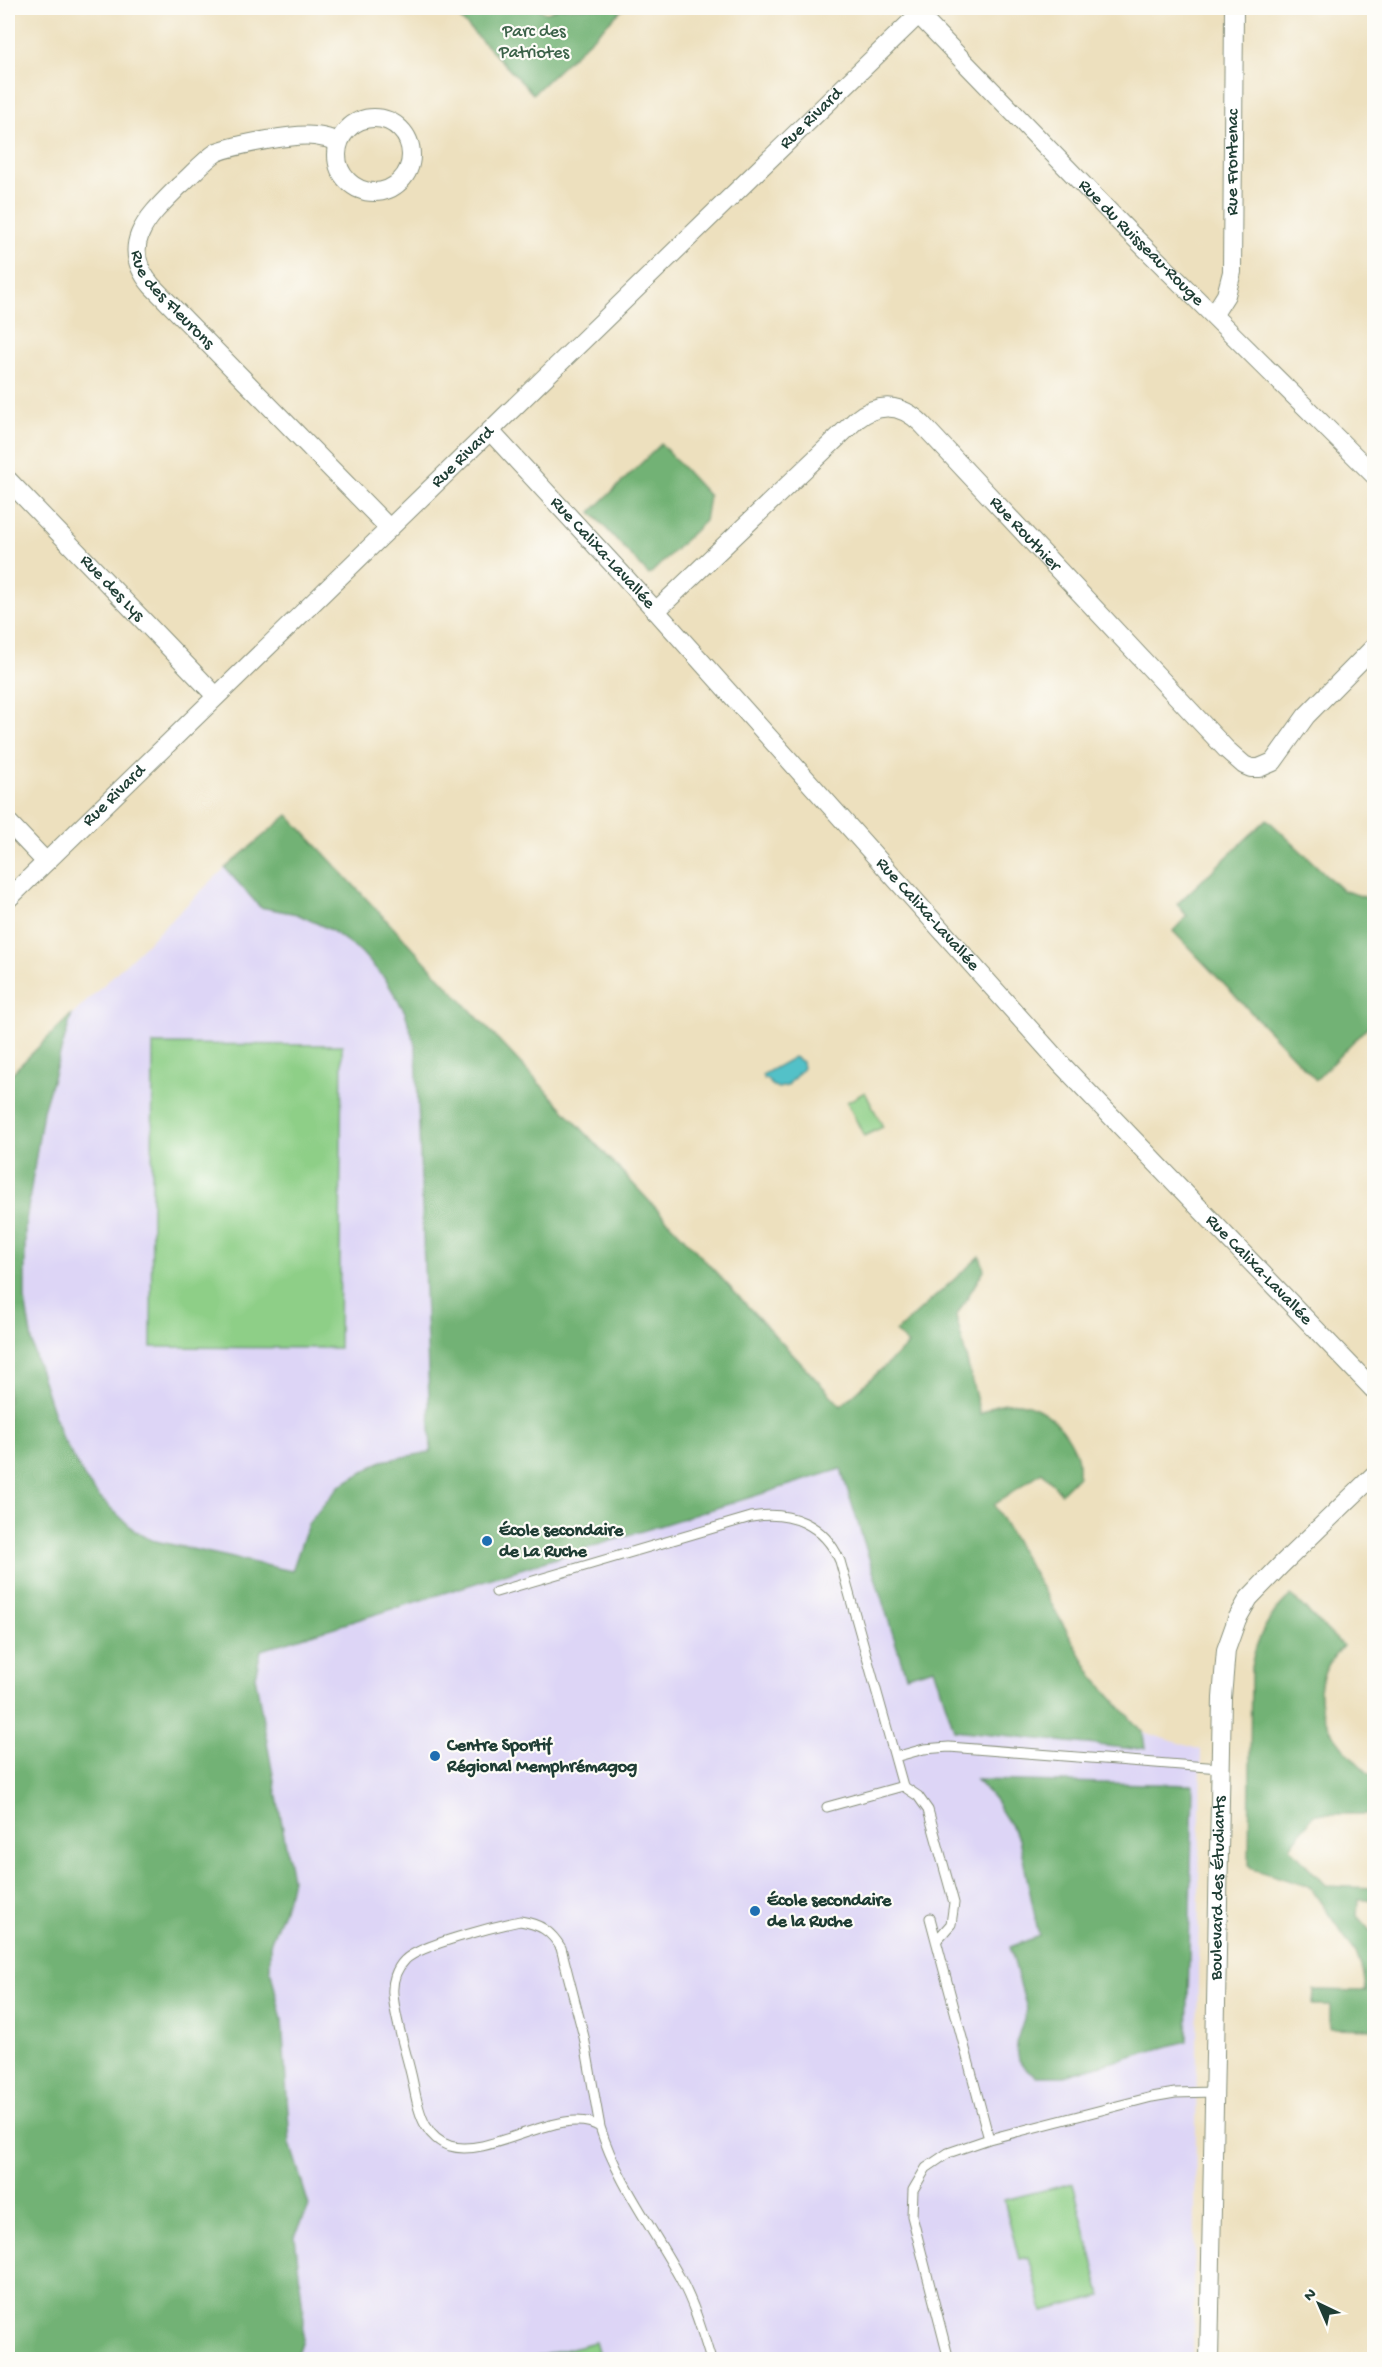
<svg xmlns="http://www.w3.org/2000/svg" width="1382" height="2367" font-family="'Gochi Hand',sans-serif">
	<rect width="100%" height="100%" fill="#fdfcf7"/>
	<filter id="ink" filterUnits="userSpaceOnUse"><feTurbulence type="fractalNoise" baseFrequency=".0167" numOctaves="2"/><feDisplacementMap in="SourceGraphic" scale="12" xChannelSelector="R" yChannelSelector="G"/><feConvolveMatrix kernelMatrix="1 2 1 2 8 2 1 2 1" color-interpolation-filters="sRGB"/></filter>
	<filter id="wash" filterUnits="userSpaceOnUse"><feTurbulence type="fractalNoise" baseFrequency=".008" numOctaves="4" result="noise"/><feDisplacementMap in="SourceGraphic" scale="24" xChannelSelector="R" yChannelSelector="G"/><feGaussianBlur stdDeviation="1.35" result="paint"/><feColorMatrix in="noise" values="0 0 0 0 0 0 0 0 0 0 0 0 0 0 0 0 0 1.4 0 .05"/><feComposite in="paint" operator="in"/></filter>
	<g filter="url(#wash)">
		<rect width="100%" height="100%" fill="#ede0be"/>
		<path fill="#ddd5f6" d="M288,815L1093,1676L1143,1732L1201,1750L1193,2359L8,2360V1077L225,868Z"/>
		<path fill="#8ecf87" stroke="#56865e" stroke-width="1.5" d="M153,1044L342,1045L339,1348L151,1347Z
			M865,1092L883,1127L864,1136L847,1102Z
			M1073,2183L1101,2296L1043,2311L1029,2257L1019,2259L1004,2200Z
			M595,2342L600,2359H529Z"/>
		<path fill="#72b274" stroke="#487854" stroke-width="1.5" d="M450,8H536L547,13L559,8H624L533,94Z
			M661,444L709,496L705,521L649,575L591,512Z
			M288,815L841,1406L908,1345L896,1332L980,1256L984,1270L956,1316L980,1414C985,1412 990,1407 996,1405C1032,1394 1063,1421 1076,1453C1079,1459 1078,1468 1078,1476L1061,1493L1042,1472L994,1505L1093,1676L1143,1733L1145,1748L1134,1749L954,1730L934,1668L906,1676L841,1469L261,1650L255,1676L292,1879L288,1898L270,1944V1968L282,2020L290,2143L309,2206L295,2236L304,2320L303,2339L299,2351L289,2360L8,2359V1077L72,1014L43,1111L25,1227V1300L34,1353L61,1436L86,1480L98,1496L135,1531L151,1540L292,1571L308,1524L339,1486L382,1461L431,1452L416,1048L405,1012L386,980L361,952L331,930L297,914L260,907L225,868Z
			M1267,819L1342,890L1364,897L1374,896V1020L1316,1080L1173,931L1187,916L1177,904Z
			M1291,1595L1343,1646C1294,1696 1332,1742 1374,1778V1814H1314L1290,1847L1326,1886L1374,1888V1900H1358L1357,1916L1374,1935V2029L1330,2028V2005H1313L1314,1990L1366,1991L1364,1975L1356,1953L1310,1887L1252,1869L1249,1865L1251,1667C1256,1638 1268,1615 1291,1595Z
			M976,1780L1193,1785L1187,2041L1064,2076H1036L1024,2067L1019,2060L1016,2043L1027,2009L1010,1947L1039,1936L1019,1839L992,1796Z"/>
		<path fill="#53c1c8" stroke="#397f7e" stroke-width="1.5" d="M794,1057L802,1062L803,1068L787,1086L778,1088L772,1085L767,1079H764L762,1075Z"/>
	</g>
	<g filter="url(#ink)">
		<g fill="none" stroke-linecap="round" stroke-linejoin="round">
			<defs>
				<path id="lane" d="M496,1592L751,1517C790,1510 824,1524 840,1561L903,1786L827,1807
					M895,1757L924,1749L949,1747L1220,1768
					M903,1786L918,1796L928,1810L954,1903L951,1924L936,1941
					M930,1918L989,2139
					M520,1921C540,1924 551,1931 561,1948L584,2037L600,2127C563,2103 491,2159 450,2146C440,2143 431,2135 426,2126C417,2111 415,2090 411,2074C405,2048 395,2020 393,1994C392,1982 396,1969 405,1960C419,1945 497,1926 520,1921Z
					M600,2127C617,2182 653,2228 680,2278C694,2304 702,2331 711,2360
					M949,2360L912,2216L913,2190L926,2168L948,2153L989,2139L1152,2097L1175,2093L1214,2092"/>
				<g id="street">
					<path id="s1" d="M912,8L1128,231L1374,475"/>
					<circle cx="374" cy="155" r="37"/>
					<path id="s2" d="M338,142C331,139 323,137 315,136C295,133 236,145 217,152C202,162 191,176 178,187C148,217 117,245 152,286L389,528"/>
					<path id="s3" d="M1214,314L1226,295L1232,272L1234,8"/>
					<path id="s4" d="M490,431L656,611L1062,1065L1374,1390"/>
					<path id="s5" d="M8,480L216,696"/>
					<path id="s6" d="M656,611L856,420C878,402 901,403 922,424L1226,749L1244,765L1251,768H1259L1273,762L1306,716L1374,647"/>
					<path d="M8,822L46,862"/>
					<path id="s7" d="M8,899L919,14"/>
					<path id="s8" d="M1209,2360L1222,1698L1226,1650L1237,1619L1249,1598L1281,1565L1374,1475"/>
				</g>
			</defs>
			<use href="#lane" stroke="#868e79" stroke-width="11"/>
			<use href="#street" stroke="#868e79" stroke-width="20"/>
			<use href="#lane" stroke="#fff" stroke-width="9"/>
			<use href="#street" stroke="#fff" stroke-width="18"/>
		</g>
	</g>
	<g fill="#1f6fb2" stroke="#fdfcf7" stroke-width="2">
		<circle cx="487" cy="1541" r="6"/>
		<circle cx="435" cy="1756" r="6"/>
		<circle cx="755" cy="1911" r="6"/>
	</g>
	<g text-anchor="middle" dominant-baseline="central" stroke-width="4.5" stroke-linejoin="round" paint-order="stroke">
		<g font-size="18" fill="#3b6249" stroke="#fdfcf7">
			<text x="534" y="32">Parc des<tspan x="534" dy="21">Patriotes</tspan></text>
		</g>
		<g font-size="18" fill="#1f3d34" stroke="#fdfcf7">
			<text stroke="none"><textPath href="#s7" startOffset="1120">Rue Rivard</textPath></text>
			<text stroke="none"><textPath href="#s3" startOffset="156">Rue Frontenac</textPath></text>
			<text stroke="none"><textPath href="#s1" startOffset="328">Rue du Ruisseau-Rouge</textPath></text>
			<text stroke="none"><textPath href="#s2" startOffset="316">Rue des Fleurons</textPath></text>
			<text stroke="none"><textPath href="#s7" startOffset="634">Rue Rivard</textPath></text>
			<text stroke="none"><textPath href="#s6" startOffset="501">Rue Routhier</textPath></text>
			<text stroke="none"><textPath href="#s4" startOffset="166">Rue Calixa-Lavallée</textPath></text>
			<text stroke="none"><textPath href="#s5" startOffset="150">Rue des Lys</textPath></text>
			<text stroke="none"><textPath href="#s7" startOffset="148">Rue Rivard</textPath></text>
			<text stroke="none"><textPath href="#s4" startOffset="652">Rue Calixa-Lavallée</textPath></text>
			<text stroke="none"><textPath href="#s4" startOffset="1138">Rue Calixa-Lavallée</textPath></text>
			<text stroke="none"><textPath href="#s8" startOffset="472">Boulevard des Étudiants</textPath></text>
		</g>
		<g font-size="18" font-weight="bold" fill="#1f3d34" stroke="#fdfcf7" text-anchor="start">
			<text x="499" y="1531">École secondaire<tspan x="499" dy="21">de La Ruche</tspan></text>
			<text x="447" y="1746">Centre Sportif<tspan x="447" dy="21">Régional Memphrémagog</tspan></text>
			<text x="767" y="1901">École secondaire<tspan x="767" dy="21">de la Ruche</tspan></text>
		</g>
	</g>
	<rect width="1382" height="2367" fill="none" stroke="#fdfcf7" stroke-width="30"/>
	<g transform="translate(1319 2304) rotate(316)" stroke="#fdfcf7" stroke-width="4.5" paint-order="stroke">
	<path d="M0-4.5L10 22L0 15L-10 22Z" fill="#1f3d34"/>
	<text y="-9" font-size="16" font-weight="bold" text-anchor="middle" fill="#1f3d34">N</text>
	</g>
</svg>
